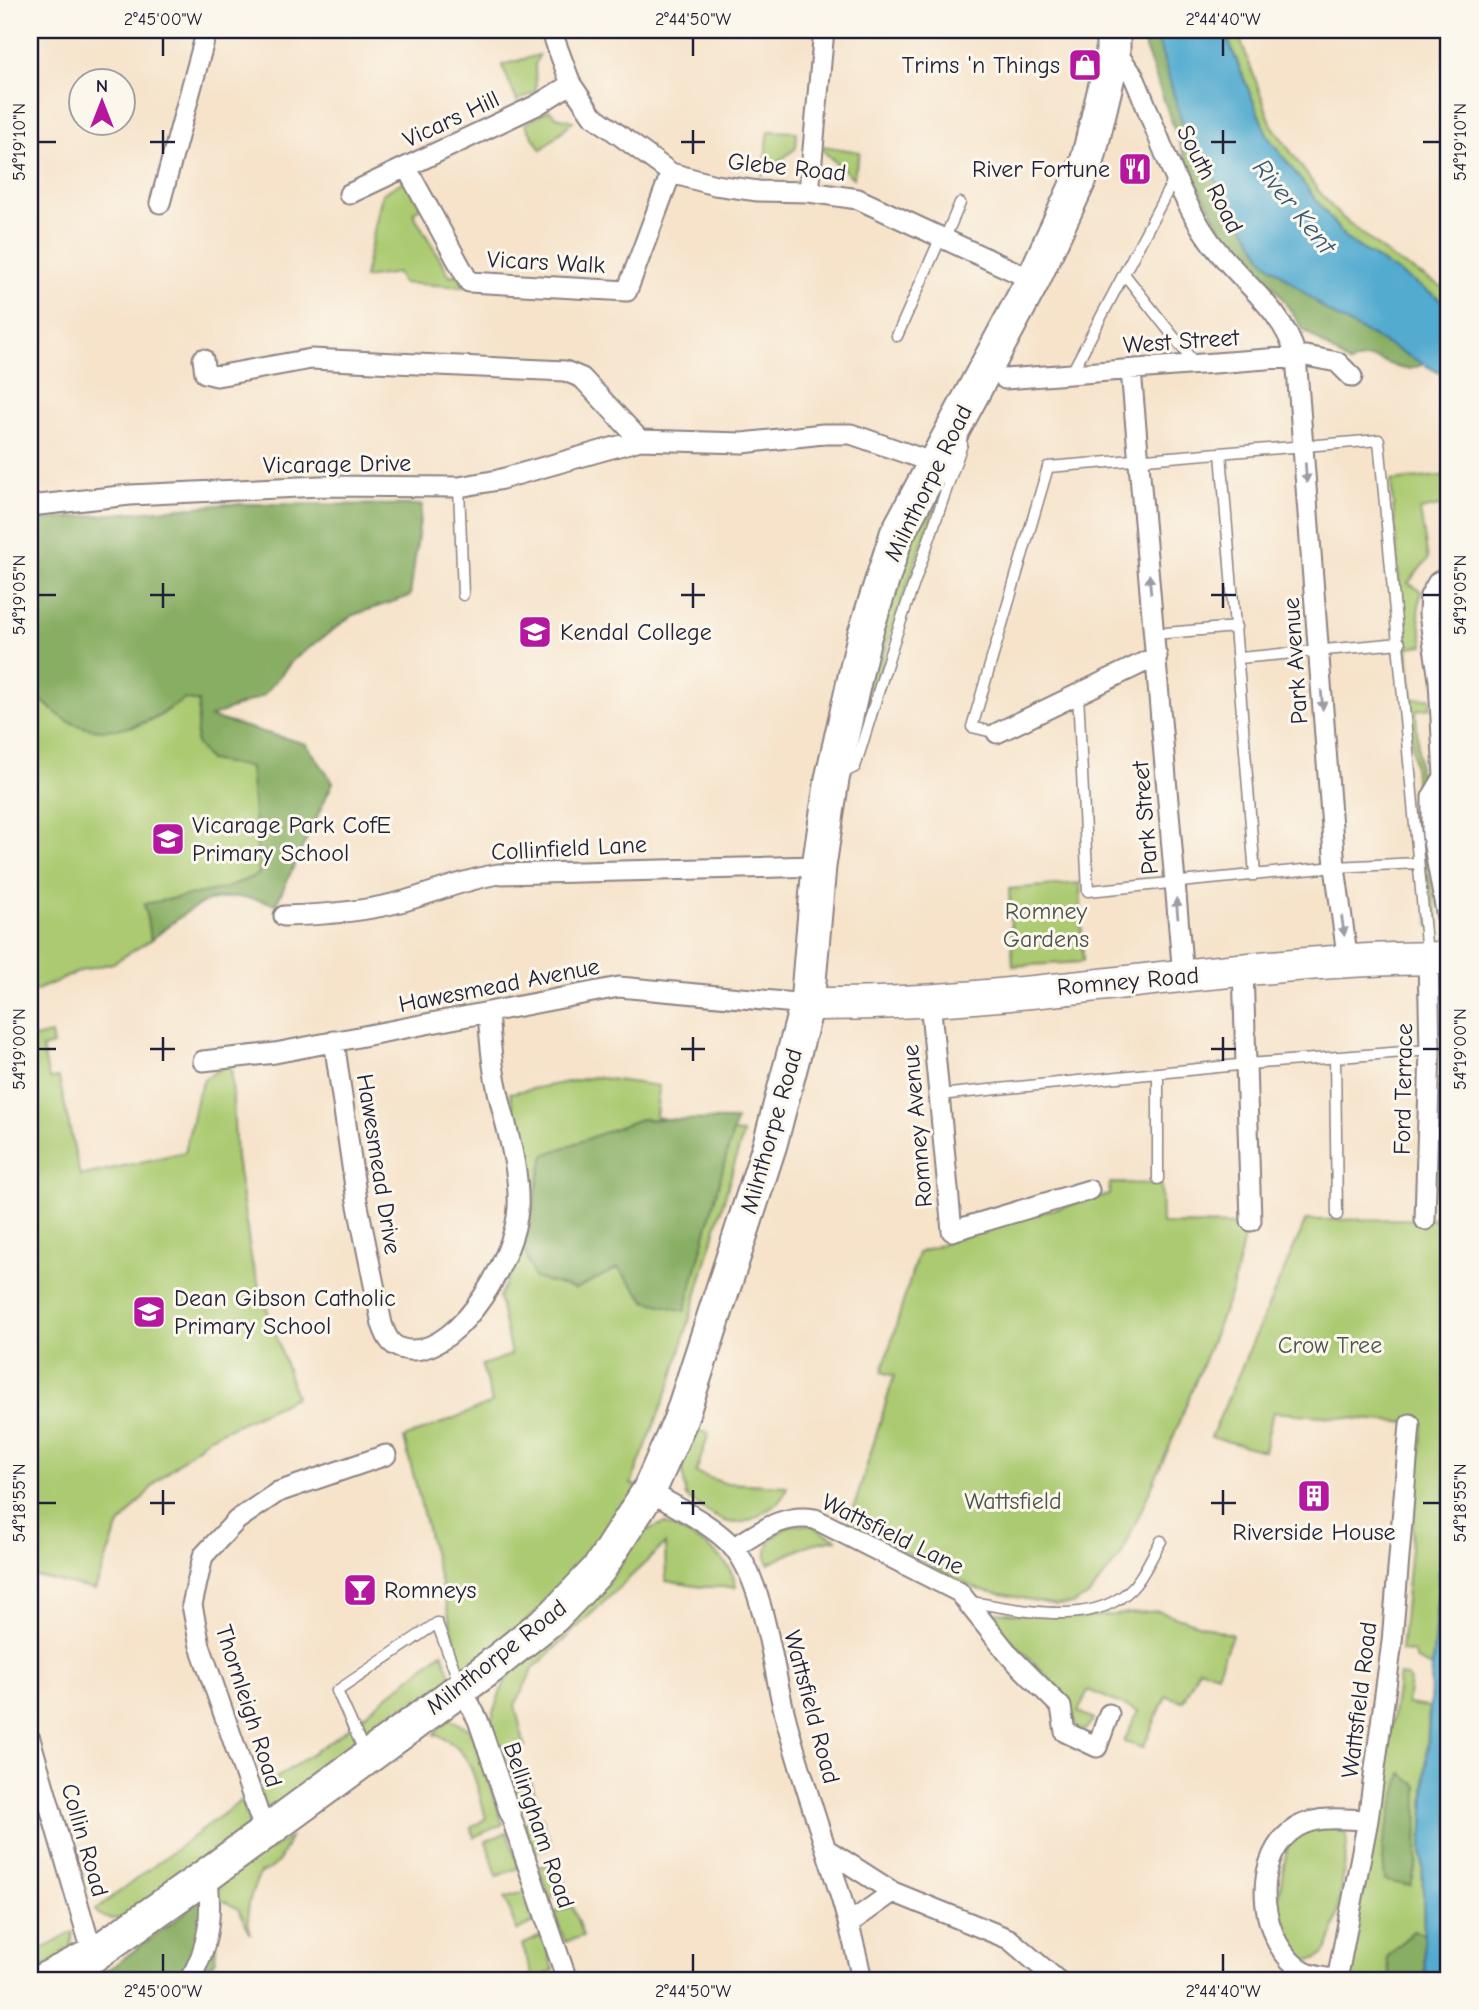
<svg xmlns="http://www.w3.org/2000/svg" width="1479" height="2010" font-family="'Comic Neue',sans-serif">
	<rect width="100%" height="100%" fill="#fbf7ec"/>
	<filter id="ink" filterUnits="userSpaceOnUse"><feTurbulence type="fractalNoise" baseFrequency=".0143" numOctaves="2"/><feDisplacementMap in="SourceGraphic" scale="14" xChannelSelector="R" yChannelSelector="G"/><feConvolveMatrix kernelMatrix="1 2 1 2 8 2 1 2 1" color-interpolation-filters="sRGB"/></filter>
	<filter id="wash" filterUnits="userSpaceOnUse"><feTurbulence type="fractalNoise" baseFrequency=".00686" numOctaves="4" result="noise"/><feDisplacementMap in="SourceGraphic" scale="28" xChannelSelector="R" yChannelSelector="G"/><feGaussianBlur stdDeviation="1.57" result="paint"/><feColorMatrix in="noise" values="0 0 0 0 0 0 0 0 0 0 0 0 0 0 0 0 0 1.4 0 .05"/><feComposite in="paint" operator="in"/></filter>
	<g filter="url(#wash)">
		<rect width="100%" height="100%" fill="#f6e3ca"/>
		<path fill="#abca71" stroke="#667656" stroke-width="2" d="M1224,30H1237L1272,125L1317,189L1338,214L1393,259L1449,291V305L1346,239L1268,137Z
			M539,55L535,65L536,92L517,101L502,65Z
			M549,110L557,117L573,121L541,150L525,124Z
			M769,131L797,132L796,148L762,175Z
			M823,146L860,152L853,178L822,150Z
			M406,180L421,207L413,213L450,276L458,274L465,287L402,283L397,273L364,278L382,194Z
			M958,443L893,625L858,751C851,714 894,579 909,538C921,506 942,474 958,443Z
			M1449,475V504L1420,510L1428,559L1408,583L1421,591L1418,612L1424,645L1408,647L1412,699L1430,698L1431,708L1416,710L1419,774L1436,773C1431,781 1425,790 1423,798C1414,836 1435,887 1439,926L1430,927L1422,862L1391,481Z
			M30,691L68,721L133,727L157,718L184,699L199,702L209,717L306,744L333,782L276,904L244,895L198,903L151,940L113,963L83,970L30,993Z
			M1080,883L1083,962L1013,966L1009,889Z
			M1449,985V1445L1432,1667L1416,1660L1413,1652L1401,1651L1423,1424L1273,1412L1264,1451L1211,1437L1306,1220L1435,1219Z
			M51,1034L53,1045L42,1048L49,1079L59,1078L80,1176L185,1152L197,1096L205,1078L231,1063L236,1158L252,1263L296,1397L208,1438L157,1481L118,1527L95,1590L30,1575V1039Z
			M594,1077L659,1086L656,1117L743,1134L672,1380L631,1484L641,1489L594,1556L529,1619L463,1671L404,1438L492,1403L482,1365L511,1355L499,1297L514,1265L526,1212L528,1169L510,1093Z
			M1110,1183L1161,1184L1162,1224L1247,1225L1232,1290L1170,1445L1121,1556L1089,1595L1073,1604L1056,1605L977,1589L849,1524L894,1376L882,1372L918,1253C980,1228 1044,1211 1109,1195Z
			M695,1430L709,1433L696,1473L724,1483L787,1486C784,1499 777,1504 766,1511C732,1536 717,1517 686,1497L682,1467Z
			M664,1523C692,1536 731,1554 736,1587H701L666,1581L665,1544L533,1669L515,1705L525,1747L500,1752C479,1727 503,1681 520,1660L606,1586L642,1532Z
			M791,1525H811L836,1539L811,1544L768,1564C763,1542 774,1536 791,1525Z
			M1158,1611L1232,1635L1217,1674L1199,1668L1183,1701L1166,1696L1143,1748L1124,1742L1138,1711L1088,1690L1078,1712L1094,1719L1085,1730L1077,1728L1063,1693L993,1621L992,1612L1081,1618Z
			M442,1652L453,1681L276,1811L265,1808L259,1790L342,1733Z
			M1399,1675L1406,1676L1410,1680L1407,1704L1429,1707L1422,1848L1425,1980H1344L1382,1790Z
			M450,1719L468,1729L474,1737L503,1824L474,1837L471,1828L486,1818C475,1781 474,1749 434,1734Z
			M527,1769L537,1800L516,1807L506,1776Z
			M242,1800L249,1825L125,1919C114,1919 102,1920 95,1910Z
			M542,1817L552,1846L532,1853L523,1824Z
			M1328,1826L1346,1833L1347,1846C1343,1870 1338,1940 1323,1955C1317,1960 1309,1960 1301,1960L1292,1952L1274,1923L1288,1843L1303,1832Z
			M507,1832L519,1868L497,1876L486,1841Z
			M290,1838C282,1855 280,1867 260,1873C250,1894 244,1911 251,1934L238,1909L213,1895L226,1874Z
			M558,1861L568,1892L549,1898L539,1867Z
			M527,1891L537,1921L517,1931L505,1898Z
			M572,1906L583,1936L565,1942L554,1913Z
			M73,1932L70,1954L30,1974V1956Z
			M543,1935L554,1970L534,1980L522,1945Z"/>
		<path fill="#88ae63" stroke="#55684f" stroke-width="2" d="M1143,30H1155L1184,129L1331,314L1425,363C1393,383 1384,344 1350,364L1303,329L1278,292L1223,232L1189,169L1145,48Z
			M230,504L422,505L410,596L353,615L293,660L263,696L210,717L306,744L333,782L276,904C213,887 199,901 151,940L144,904L226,888L259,874L250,767L209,760L196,743L199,702L184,699C150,723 110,742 68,721C55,714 42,700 30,691V521Z
			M640,1119L736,1120L685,1311L646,1301L618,1268L576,1289L534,1278L524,1248L544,1155Z
			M1402,1773L1418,1786L1417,1863L1411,1886L1385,1881L1382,1847Z
			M195,1896L218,1915L215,1960L203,1975L173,1980L159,1970L140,1980H95L188,1910Z
			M1413,1931L1424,1934L1425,1980H1390L1387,1957Z"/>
		<path fill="#53abd0" stroke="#3a6686" stroke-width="2" d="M1155,30H1224L1268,137L1346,239L1449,305V378L1331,314L1266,262L1184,129Z
			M1449,1445V1980H1425L1422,1848L1432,1667Z"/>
	</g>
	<g filter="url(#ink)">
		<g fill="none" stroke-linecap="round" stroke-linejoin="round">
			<defs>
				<path id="service" d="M945,238L960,203
					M1125,275L1196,365
					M897,336L941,237
					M1071,374L1175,177
					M1221,453L1255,875
					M459,487L463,595
					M1154,634L1236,627
					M1239,658L1400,643
					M1078,694L1088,891L1335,867L1418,863
					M997,733L972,727L1048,467L1379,440L1427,954
					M841,774L855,767L893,644L962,444
					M1335,1057L1337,1215
					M1158,1074V1179
					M939,1095L1248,1064L1430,1050
					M970,1602C1019,1609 1093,1629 1132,1588C1144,1576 1152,1555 1161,1541
					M365,1753L337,1691L437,1623L459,1682"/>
				<path id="minor" d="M551,30L571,84L592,115L671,173L715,185L758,191L809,192L858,199L1033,280
					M1113,55L1122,60L1133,75C1157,128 1176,194 1210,241C1238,280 1283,308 1296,356L1335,867L1348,962
					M406,167L469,282L627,291L671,173
					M809,192L824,30
					M349,194L537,105L571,84
					M160,203L207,30
					M203,359L205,373L217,376L311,359L565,371L582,378L640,440
					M1131,370L1183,976
					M1005,379L1306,356L1337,362L1352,377
					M30,506L130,495L320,486L459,487L498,480L640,440L743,443L823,434H851L934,463
					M1449,577L1438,582L1430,596L1429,614L1439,680L1444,777L1432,797V835L1449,928
					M997,733L1157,656
					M284,916C324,915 364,912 404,901C436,892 466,879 499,874L819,866
					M1243,969L1251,1221
					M930,1000L952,1231L1089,1190
					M334,1041L357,1201L382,1324C387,1339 392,1349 410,1350C462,1352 516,1254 518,1208C520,1165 504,1123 496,1082C491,1060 490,1036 488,1013
					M203,1061L275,1053L619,987L807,1004
					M1425,1220L1430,1050L1428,958
					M649,1491C677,1508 711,1523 733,1547C765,1583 773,1672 786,1719C809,1807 844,1891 862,1980
					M733,1548C760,1532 783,1513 815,1519L959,1592L1010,1656L1061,1707L1065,1732L1097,1747L1109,1714
					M461,1687L478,1720L567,1980
					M30,1739L93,1955
					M265,1832L200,1646L192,1605L203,1556L237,1520L278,1492L386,1455
					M829,1851L893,1892L1009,1939L1057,1980
					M851,1922L893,1892
					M189,1980C209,1949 213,1911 207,1875
					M1334,1980C1324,1977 1311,1976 1303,1971C1261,1945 1250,1865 1290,1832C1311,1814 1342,1819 1368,1820
					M1337,1980L1368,1820L1392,1642L1410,1424"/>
				<path id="primary" d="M807,1004C1022,1006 1234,958 1449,958"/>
				<path id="trunk" d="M44,1980L93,1955L207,1875L489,1668L554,1616L599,1569L649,1491L680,1421L770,1144L807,1004L819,866L832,779L864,637L897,534L1033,280L1087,163L1113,55V30"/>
			</defs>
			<use href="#service" stroke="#8c8282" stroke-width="13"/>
			<use href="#minor" stroke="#8c8282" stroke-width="23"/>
			<use href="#primary" stroke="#8c8282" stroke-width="35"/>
			<use href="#trunk" stroke="#8c8282" stroke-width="37"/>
			<use href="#service" stroke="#fff" stroke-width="10"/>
			<use href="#minor" stroke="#fff" stroke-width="19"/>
			<use href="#primary" stroke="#fff" stroke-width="32"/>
			<use href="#trunk" stroke="#fff" stroke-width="33"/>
		</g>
		<defs><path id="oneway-solid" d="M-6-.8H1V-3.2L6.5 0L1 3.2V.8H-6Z" transform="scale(1.75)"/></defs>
		<g fill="#9c9ca7">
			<use href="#oneway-solid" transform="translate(1306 473) rotate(86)"/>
			<use href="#oneway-solid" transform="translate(1150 584) rotate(-95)"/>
			<use href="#oneway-solid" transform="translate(1322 700) rotate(86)"/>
			<use href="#oneway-solid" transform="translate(1177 908) rotate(-95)"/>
			<use href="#oneway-solid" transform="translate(1343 926) rotate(82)"/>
		</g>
	</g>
	<path fill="none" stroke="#22223b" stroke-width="2.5" d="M163,38V56M693,38V56M1223,38V56M163,130V154M693,130V154M1223,130V154M38,142H56M150,142H175M681,142H705M1211,142H1236M1423,142H1440M163,583V608M693,583V608M1223,583V608M38,595H56M150,595H175M681,595H705M1211,595H1236M1423,595H1440M163,1037V1061M693,1037V1061M1223,1037V1061M38,1049H56M150,1049H175M681,1049H705M1211,1049H1236M1423,1049H1440M163,1490V1515M693,1490V1515M1223,1490V1515M38,1503H56M150,1503H175M681,1503H705M1211,1503H1236M1423,1503H1440M163,1954V1972M693,1954V1972M1223,1954V1972"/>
	<defs>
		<symbol id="shop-square" viewBox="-11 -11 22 22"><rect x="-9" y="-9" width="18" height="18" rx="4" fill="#b5179e" stroke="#fbf7ec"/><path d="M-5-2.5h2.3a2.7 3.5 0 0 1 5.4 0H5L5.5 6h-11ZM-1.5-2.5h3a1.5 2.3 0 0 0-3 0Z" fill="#fff"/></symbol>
		<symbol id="restaurant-square" viewBox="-11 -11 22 22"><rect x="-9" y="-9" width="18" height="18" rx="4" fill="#b5179e" stroke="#fbf7ec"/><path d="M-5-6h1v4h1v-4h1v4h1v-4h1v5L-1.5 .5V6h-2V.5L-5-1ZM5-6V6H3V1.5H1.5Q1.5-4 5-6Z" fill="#fff"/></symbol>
		<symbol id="university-square" viewBox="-11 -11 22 22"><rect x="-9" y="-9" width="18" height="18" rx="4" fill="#b5179e" stroke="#fbf7ec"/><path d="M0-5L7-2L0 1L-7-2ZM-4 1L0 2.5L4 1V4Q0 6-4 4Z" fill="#fff"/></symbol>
		<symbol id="school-square" viewBox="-11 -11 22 22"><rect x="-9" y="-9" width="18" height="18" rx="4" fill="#b5179e" stroke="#fbf7ec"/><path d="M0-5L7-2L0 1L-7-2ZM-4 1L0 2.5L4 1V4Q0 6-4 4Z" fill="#fff"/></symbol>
		<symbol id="building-square" viewBox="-11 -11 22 22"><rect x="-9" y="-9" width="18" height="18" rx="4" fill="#b5179e" stroke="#fbf7ec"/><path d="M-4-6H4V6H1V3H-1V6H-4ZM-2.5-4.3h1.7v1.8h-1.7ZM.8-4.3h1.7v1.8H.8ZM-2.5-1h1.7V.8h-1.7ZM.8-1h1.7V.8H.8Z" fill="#fff"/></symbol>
		<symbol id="bar-square" viewBox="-11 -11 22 22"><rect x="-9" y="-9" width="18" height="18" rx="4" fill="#b5179e" stroke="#fbf7ec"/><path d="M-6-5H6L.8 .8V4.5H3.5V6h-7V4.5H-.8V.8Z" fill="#fff"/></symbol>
	</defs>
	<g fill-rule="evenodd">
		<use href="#shop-square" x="1066" y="46" width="38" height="38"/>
		<use href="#restaurant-square" x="1116" y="150" width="38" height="38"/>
		<use href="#university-square" x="516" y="613" width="38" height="38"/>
		<use href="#school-square" x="149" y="820" width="38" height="38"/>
		<use href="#school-square" x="130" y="1293" width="38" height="38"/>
		<use href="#building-square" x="1295" y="1477" width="38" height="38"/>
		<use href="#bar-square" x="341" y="1571" width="38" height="38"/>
	</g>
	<g text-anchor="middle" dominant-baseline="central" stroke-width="6" stroke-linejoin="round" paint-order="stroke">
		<g font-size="24" fill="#22223b" stroke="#fbf7ec" text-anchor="start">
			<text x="1060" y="65" text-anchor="end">Trims 'n Things</text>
			<text x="1110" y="169" text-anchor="end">River Fortune</text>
			<text x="560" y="632">Kendal College</text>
			<text x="192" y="825">Vicarage Park CofE<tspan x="192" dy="28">Primary School</tspan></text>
			<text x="174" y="1298">Dean Gibson Catholic<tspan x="174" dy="28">Primary School</tspan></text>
			<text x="1314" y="1532" text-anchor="middle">Riverside House</text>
			<text x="384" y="1590">Romneys</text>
		</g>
		<g font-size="24" fill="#22223b" stroke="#fbf7ec">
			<text transform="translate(451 119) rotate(-25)">Vicars Hill</text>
			<text transform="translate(787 167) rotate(6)">Glebe Road</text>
			<text transform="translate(1210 179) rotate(63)">South Road</text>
			<text transform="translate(546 262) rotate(3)">Vicars Walk</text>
			<text transform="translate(1181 341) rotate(-4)">West Street</text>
			<text transform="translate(337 464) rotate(-1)">Vicarage Drive</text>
			<text transform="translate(928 483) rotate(-64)">Milnthorpe Road</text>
			<text transform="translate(1295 661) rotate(-94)">Park Avenue</text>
			<text transform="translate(1145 818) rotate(-95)">Park Street</text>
			<text transform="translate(569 848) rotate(-3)">Collinfield Lane</text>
			<text transform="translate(1128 981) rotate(-5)">Romney Road</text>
			<text transform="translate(499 985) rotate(-11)">Hawesmead Avenue</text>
			<text transform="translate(1403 1089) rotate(-89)">Ford Terrace</text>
			<text transform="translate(917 1126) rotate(-95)">Romney Avenue</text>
			<text transform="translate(771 1131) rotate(-74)">Milnthorpe Road</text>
			<text transform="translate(379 1164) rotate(81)">Hawesmead Drive</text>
			<text transform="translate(893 1534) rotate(26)">Wattsfield Lane</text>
			<text transform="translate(496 1657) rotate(-38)">Milnthorpe Road</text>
			<text transform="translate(1359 1700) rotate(-83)">Wattsfield Road</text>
			<text transform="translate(249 1706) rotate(72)">Thornleigh Road</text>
			<text transform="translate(812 1707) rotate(75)">Wattsfield Road</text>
			<text transform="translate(539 1825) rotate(71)">Bellingham Road</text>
			<text transform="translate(85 1840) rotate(74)">Collin Road</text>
		</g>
		<g font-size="24" fill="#4b544b" stroke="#fbf7ec">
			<text x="1046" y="911">Romney<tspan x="1046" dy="28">Gardens</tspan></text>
			<text x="1330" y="1345">Crow Tree</text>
			<text x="1013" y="1501">Wattsfield</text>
		</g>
		<g font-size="26" font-style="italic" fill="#365977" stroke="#fbf7ec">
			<text transform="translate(1294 207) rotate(51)">River Kent</text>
		</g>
	</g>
	<rect width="1479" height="2010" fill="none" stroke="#fbf7ec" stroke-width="77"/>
	<g transform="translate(102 102)"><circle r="33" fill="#fbf7ec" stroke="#a4a2a5" stroke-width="2"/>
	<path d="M0-5L12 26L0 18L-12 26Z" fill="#b5179e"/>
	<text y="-10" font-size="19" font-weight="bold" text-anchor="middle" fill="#22223b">N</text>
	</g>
	<rect x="38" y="38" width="1402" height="1934" fill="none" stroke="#22223b" stroke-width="2.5"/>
	<g font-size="18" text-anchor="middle" fill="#22223b">
		<text x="163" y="25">2°45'00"W</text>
		<text x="693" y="25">2°44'50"W</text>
		<text x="1223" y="25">2°44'40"W</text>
		<text transform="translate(19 142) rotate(-90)" y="6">54°19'10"N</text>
		<text transform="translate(1460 142) rotate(-90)" y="6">54°19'10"N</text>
		<text transform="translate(19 595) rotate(-90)" y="6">54°19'05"N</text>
		<text transform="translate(1460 595) rotate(-90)" y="6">54°19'05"N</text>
		<text transform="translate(19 1049) rotate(-90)" y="6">54°19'00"N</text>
		<text transform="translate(1460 1049) rotate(-90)" y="6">54°19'00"N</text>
		<text transform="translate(19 1503) rotate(-90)" y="6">54°18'55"N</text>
		<text transform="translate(1460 1503) rotate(-90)" y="6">54°18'55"N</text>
		<text x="163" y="1997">2°45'00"W</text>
		<text x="693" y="1997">2°44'50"W</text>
		<text x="1223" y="1997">2°44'40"W</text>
	</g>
</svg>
